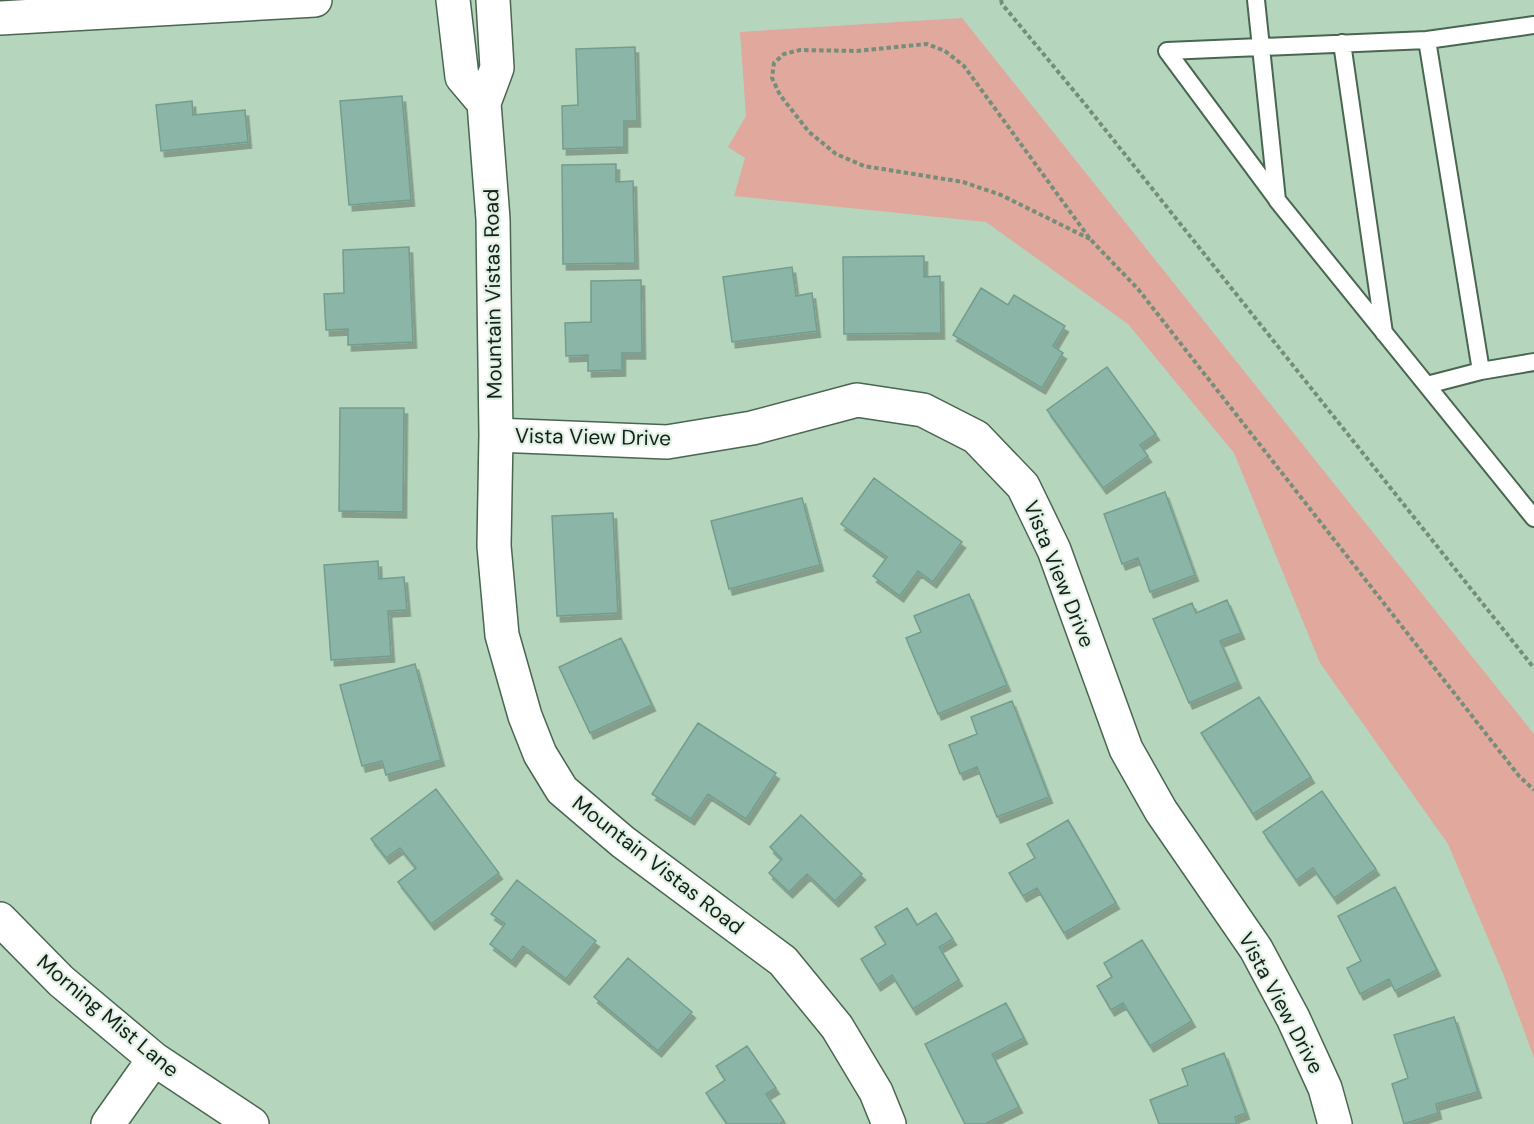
<svg xmlns="http://www.w3.org/2000/svg" width="1534" height="1124" font-family="'DM Sans',sans-serif">
	<defs>
		<filter id="shadow"><feDropShadow dx="3.5" dy="6" stdDeviation="0" flood-color="#0004"/></filter>
	</defs>
	<rect width="100%" height="100%" fill="#b5d6bc"/>
	<path fill="#e1a89d" d="M962,18L1534,734V1058L1504,976L1448,844L1320,663L1234,453L1128,324L986,222L734,196L745,158L728,147L746,116L740,32Z"/>
	<path fill="#8bb5a6" stroke="#739d8e" stroke-width="1.5" filter="url(#shadow)" d="M635,47L637,121H624V147L563,149L562,106L578,105L576,49Z
		M402,96L411,200L349,205L340,101Z
		M192,101L193,115L245,110L248,142L161,151L156,105Z
		M616,164V182L633,181L635,263L563,264L562,165Z
		M409,247L413,342L348,345V329L326,330L324,294L344,293L343,250Z
		M924,256V277L940,276L941,333L844,334L843,257Z
		M792,267L796,296L812,293L817,331L732,342L723,277Z
		M641,280L642,353H622V370L588,371V355L566,356L565,323L591,322V281Z
		M981,288L1008,305L1014,295L1065,326L1053,346L1063,353L1042,388L953,335Z
		M1107,367L1156,434L1140,445L1148,456L1103,488L1047,410Z
		M340,408H404L403,512L339,511Z
		M874,478L962,542L933,582L918,571L900,596L873,576L887,557L841,524Z
		M1165,492L1195,575L1150,592L1138,558L1122,564L1104,514Z
		M802,498L820,565L729,589L711,521Z
		M613,513L618,613L557,616L552,516Z
		M378,561L379,579L404,577L407,610L388,611L391,656L331,660L324,565Z
		M969,594L1007,685L938,714L906,638L921,632L914,616Z
		M1227,600L1241,633L1220,641L1238,682L1189,703L1153,619L1192,603L1196,613Z
		M621,638L652,705L590,733L559,667Z
		M415,664L441,760L386,775L382,761L362,766L340,685Z
		M1259,697L1311,777L1253,814L1201,733Z
		M1012,701L1049,797L997,817L977,767L960,774L949,745L977,734L971,717Z
		M698,723L776,773L746,819L708,794L691,819L652,794Z
		M436,789L499,873L431,924L398,882L416,868L400,848L386,858L371,839Z
		M1322,791L1376,869L1334,898L1313,868L1296,880L1263,832Z
		M801,815L862,874L835,901L807,874L789,892L769,873L782,859L770,847Z
		M1068,820L1116,903L1064,933L1037,888L1023,896L1009,873L1035,858L1027,844Z
		M517,880L596,941L566,979L523,946L512,961L490,944L505,924L491,914Z
		M1395,887L1437,970L1395,991L1389,979L1360,994L1347,968L1361,961L1338,916Z
		M907,908L917,925L936,913L953,939L939,947L959,980L913,1009L892,975L877,985L861,959L886,944L875,927Z
		M1142,940L1192,1021L1150,1046L1123,1003L1111,1010L1097,986L1112,977L1104,963Z
		M628,958L692,1012L658,1051L594,997Z
		M1006,1003L1024,1038L992,1054L1019,1107L985,1124H965L925,1044Z
		M1454,1017L1478,1092L1436,1104L1438,1113L1404,1124L1392,1084L1408,1078L1394,1035Z
		M747,1046L776,1088L766,1094L784,1121L780,1124H727L706,1093L725,1080L716,1066Z
		M1224,1053L1246,1113L1235,1117L1237,1124H1159L1150,1100L1188,1085L1182,1069Z"/>
	<g fill="none" stroke-linecap="round" stroke-linejoin="round">
		<defs>
			<path id="service" d="M1256,0L1277,200L1534,518
				M1342,43L1384,333
				M1276,198L1167,51L1427,40
				M1481,371L1427,40L1534,25
				M1427,385L1481,371L1534,362"/>
			<path id="minor" d="M453,0L462,77L484,103
				M493,0L497,68L484,103L493,219L496,435L494,546L502,635L525,716L540,754L562,790L623,842L783,961L837,1027L876,1092L889,1124
				M496,435L667,442L752,428L857,400L923,410L976,437L1023,486L1054,550L1126,749L1161,811L1256,949L1293,1018L1325,1088L1335,1124
				M0,919L61,981L154,1059L252,1124
				M108,1124L154,1059"/>
			<path id="primary" d="M0,18L315,0"/>
		</defs>
		<use href="#service" stroke="#496650" stroke-width="20"/>
		<use href="#minor" stroke="#496650" stroke-width="36"/>
		<use href="#primary" stroke="#496650" stroke-width="36"/>
		<path stroke="#758e7a" stroke-width="4" stroke-dasharray="4.5 3" stroke-linecap="butt" d="M1001,0L1002,4L1084,103L1534,668
			M1090,239L1001,195L963,182L864,166L836,154L809,132L780,95L772,78L774,63L784,54L800,50L857,51L927,44L945,51L964,66L1090,239L1138,289L1519,776L1534,790"/>
		<use href="#service" stroke="#fff" stroke-width="16"/>
		<use href="#minor" stroke="#fff" stroke-width="33"/>
		<use href="#primary" stroke="#fff" stroke-width="33"/>
	</g>
	<g text-anchor="middle" dominant-baseline="central" stroke-width="4.5" stroke-linejoin="round" paint-order="stroke">
		<g font-size="21" fill="#152118" stroke="#e1f2e5">
			<text transform="translate(493 294) rotate(-91)">Mountain Vistas Road</text>
			<text transform="translate(593 437) rotate(1)">Vista View Drive</text>
			<text transform="translate(1059 574) rotate(68)">Vista View Drive</text>
			<text transform="translate(658 865) rotate(38)">Mountain Vistas Road</text>
			<text transform="translate(1281 1003) rotate(62)">Vista View Drive</text>
			<text transform="translate(108 1016) rotate(40)">Morning Mist Lane</text>
		</g>
	</g>
</svg>
